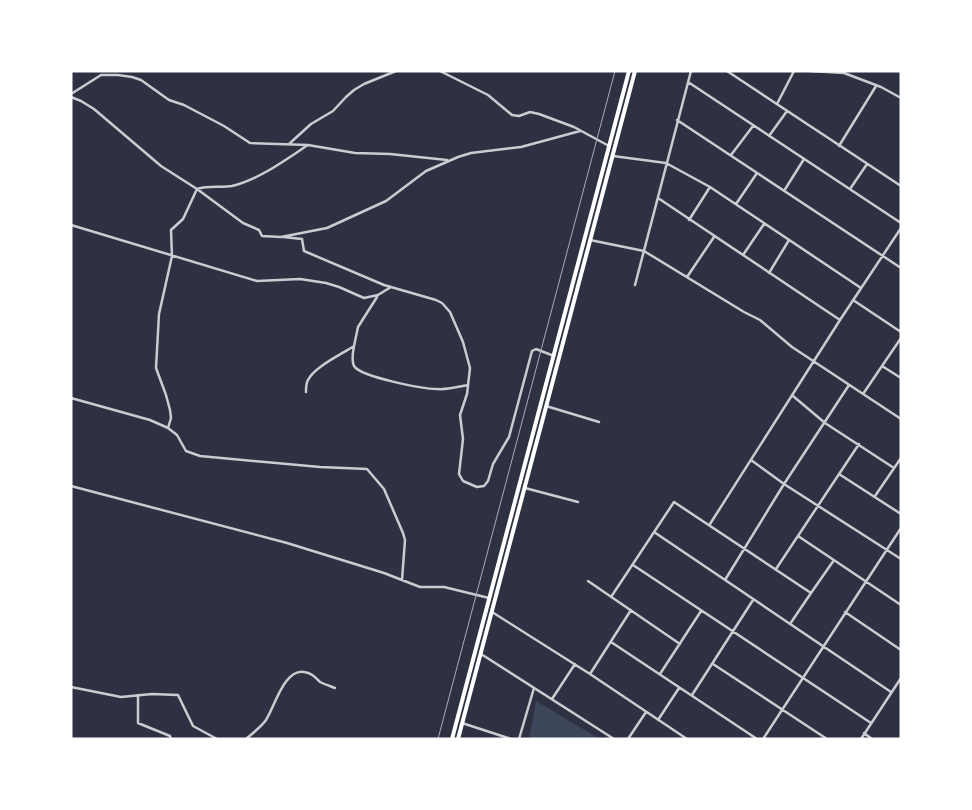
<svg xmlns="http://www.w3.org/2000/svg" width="972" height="810" font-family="Georgia,serif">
	<rect width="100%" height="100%" fill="#2d3142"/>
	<path fill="#3c4559" d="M536,701L600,739H529Z"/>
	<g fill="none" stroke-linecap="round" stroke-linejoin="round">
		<path stroke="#caccd0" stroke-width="2.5" d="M440,71L488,95L512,115L519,116L530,112L539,114L574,127L609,146
			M727,71L901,186
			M810,71L844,73L881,87L901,98
			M688,82L901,223
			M71,94L101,75H118L132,77L141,80L169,100L184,105L224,126L250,143L308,145L355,153L390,154L447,160
			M71,97L81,101L94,109L161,166L197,189L243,223L259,230L262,236L281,237L327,228L386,201L426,171L458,157L471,153L521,147L580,131
			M777,104L794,71
			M677,120L901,268
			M769,136L787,111
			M289,144L311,124L333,111L346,97L354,90L364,84L396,71
			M839,146L876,86
			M731,155L753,126
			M613,156L666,163L710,187L861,288
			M850,189L867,164
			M784,191L804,159
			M658,198L840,320
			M736,204L757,173
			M689,220L710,187
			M71,225L257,281L300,279L326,283L339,287L364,298L378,295L391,287
			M283,237L302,239L304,251L384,285L436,300L442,303L450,312L463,342L470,368L467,394L460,415L463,439L459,474L463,481L477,487L484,486L488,481L493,464L509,437L532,351L536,349L554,356
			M590,240L644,251L744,312L760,320L792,347L901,419
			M743,255L764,224
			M769,273L789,240
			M687,277L714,237
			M635,285L691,71
			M853,300L901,332
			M354,346C353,353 351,360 354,366C361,377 423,389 437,389C447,390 458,387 468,385
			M882,366L901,378
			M306,392C306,388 306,383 308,380C314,367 342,354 354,346L358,327L377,297
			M863,394L901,338
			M793,396L825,423L894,468
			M71,398L150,420L168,428L177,435L186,451L200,456L320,467L367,469L384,489L403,533L405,540L402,580
			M546,406L599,422
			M168,428L171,418L170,410L166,395L156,368L159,314L172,256L171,230L183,219L197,189C209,185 220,188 232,186C260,179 285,160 308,145
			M751,460L784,484L901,559
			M839,474L901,514
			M71,486L287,543L384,573L420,587H444L489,598
			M525,488L578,502
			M875,496L901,458
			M710,524L840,320L901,228
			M654,532L891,692
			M798,536L901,605
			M633,565L871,723
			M776,569L859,444
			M725,580L784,484L849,385
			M588,581L680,644
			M811,593L834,560
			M611,597L674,502L811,593L790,624
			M492,612L590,674L687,739
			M845,612L901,650
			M611,642L757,739
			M481,654L614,739
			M713,664L827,739
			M590,674L631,610
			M660,674L701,611
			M71,687L121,697L152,694L178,695L193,726L217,739
			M138,695V723L170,736L171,739
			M692,695L753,600
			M552,699L575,664
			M658,720L679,688
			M462,723L511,739
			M864,733L872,739
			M246,739C253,733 261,727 266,720C275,706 284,669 304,672C312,673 315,677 320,682C324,684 330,686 335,688
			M519,739L534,688
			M628,739L646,712
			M763,739L901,528
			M861,739L901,678"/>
		<path stroke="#fff" stroke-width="4" d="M452,739L629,71
			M458,739L635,71"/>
		<path stroke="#abadb3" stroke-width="1" d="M438,739L615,71"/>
	</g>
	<rect width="972" height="810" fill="none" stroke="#ffffff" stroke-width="145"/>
</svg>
